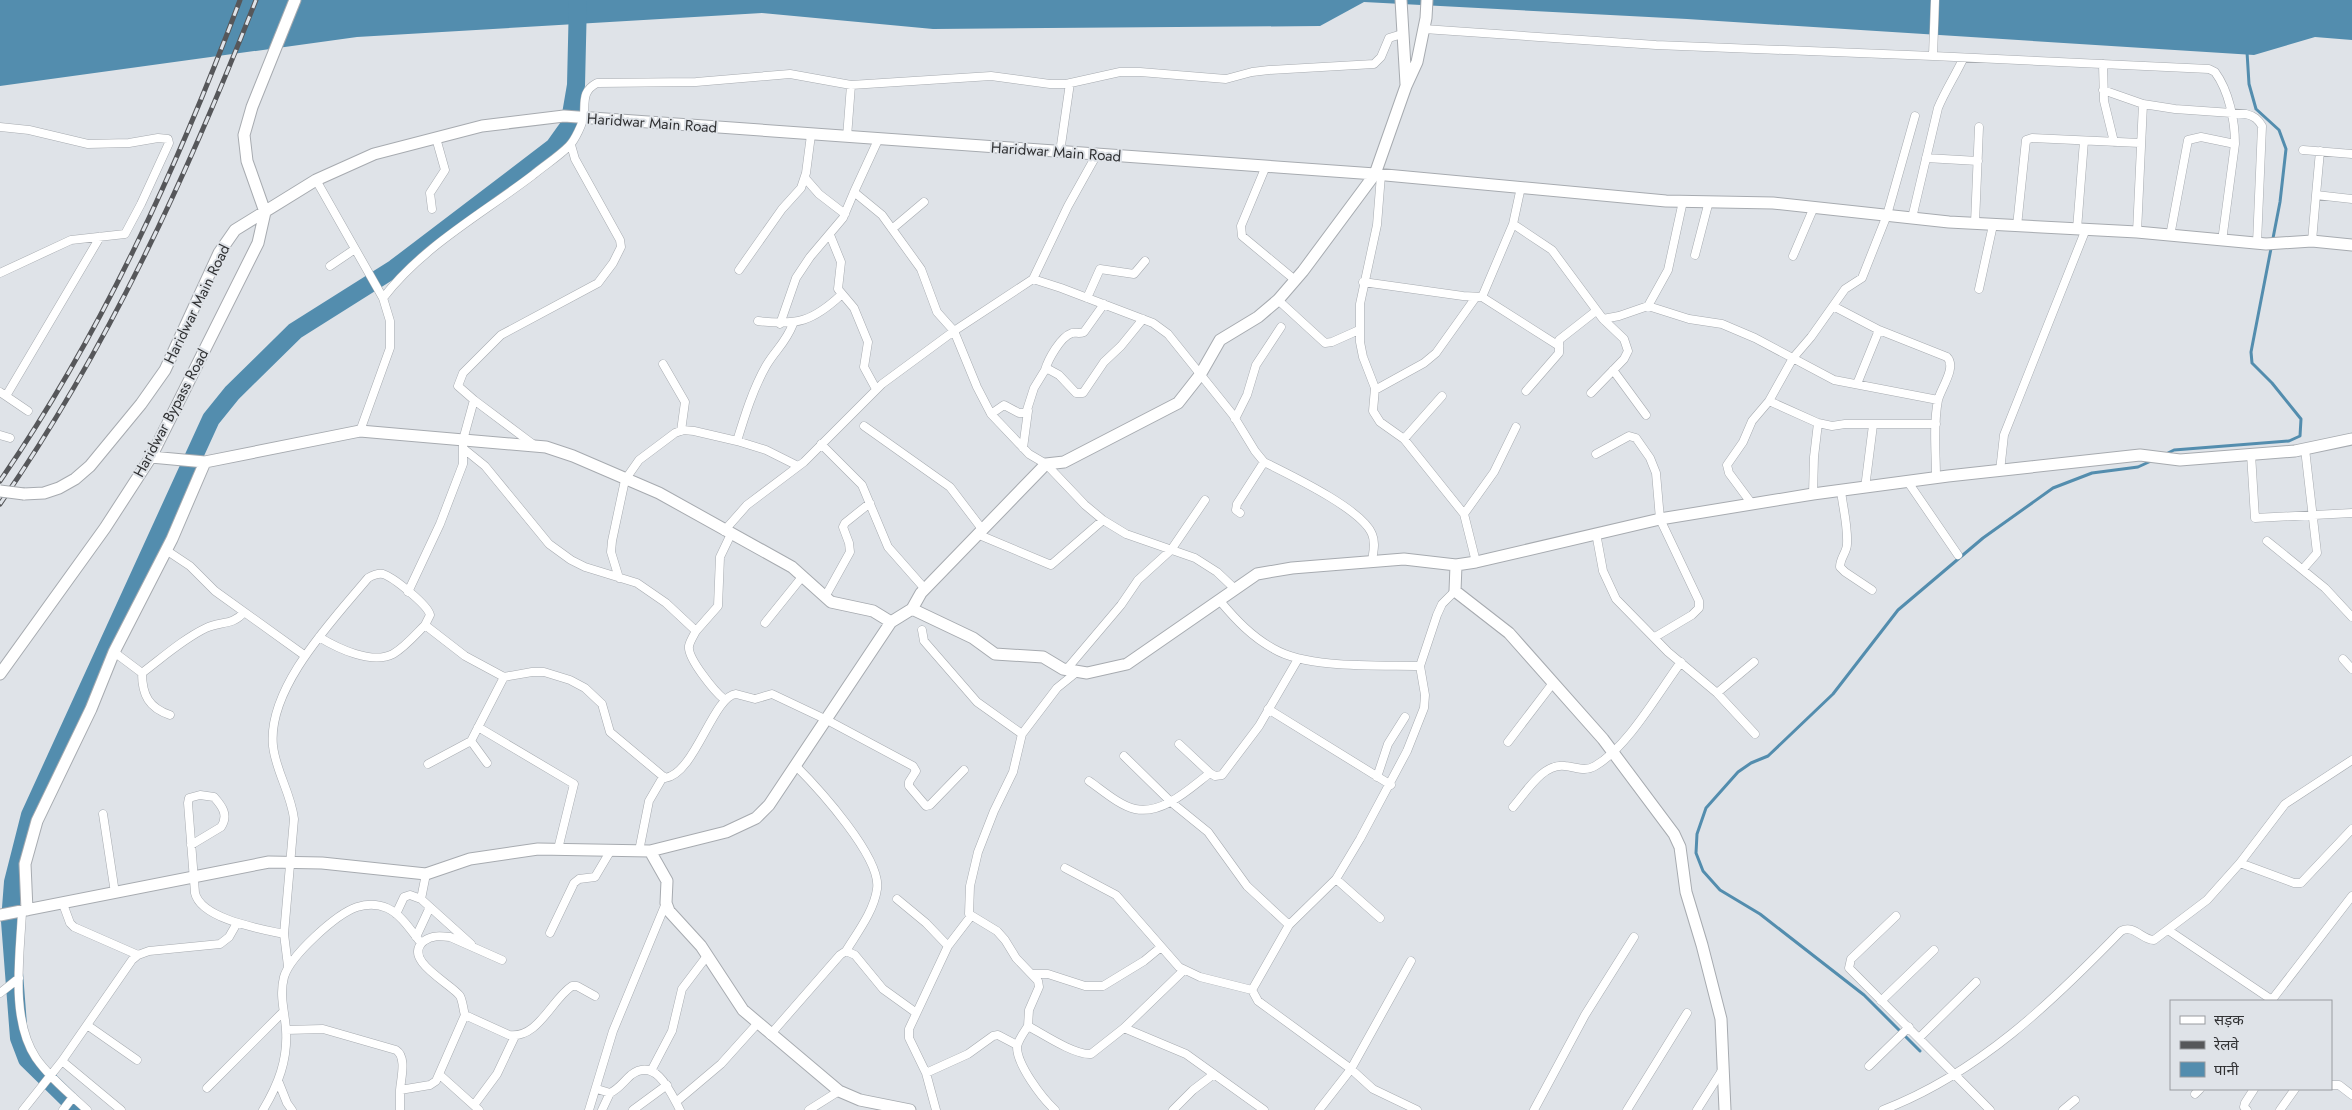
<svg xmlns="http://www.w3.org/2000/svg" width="2352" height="1110" font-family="Jost,'Noto Sans Devanagari',sans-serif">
	<rect width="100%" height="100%" fill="#dfe3e8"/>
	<path fill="#538dae" d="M0,0H2352V40L2315,37L2254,55L1687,19L1364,2L1320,26L933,29L762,13L357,37L0,86Z"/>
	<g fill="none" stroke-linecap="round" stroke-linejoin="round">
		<path stroke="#538dae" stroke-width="3" d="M2166,454L2174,450L2289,441L2300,436L2301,419L2272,383L2252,363L2251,352L2280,202L2286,149L2279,130L2256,109L2249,84L2247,52
			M1920,1051L1864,995L1760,914L1720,890L1703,871L1696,853L1697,834L1706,808L1738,772L1751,763L1768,756L1833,694L1898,610L1983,538L2053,488L2092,473L2138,467L2151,461"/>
		<path stroke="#538dae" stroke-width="18" d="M79,1110L27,1059L19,1038L10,921L13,882L30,815L211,419L232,393L295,331L395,268L554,147L569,126L576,85L578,0"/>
		<defs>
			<path id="street" d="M1424,29L1656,45L1933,56L1935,0
				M1933,56L2209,69L2215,72C2229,91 2235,121 2235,144L2222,241
				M2103,64L2104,101L2114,142
				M2103,90L2143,104L2175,109L2246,114C2254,116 2258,119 2262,126L2257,243
				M0,127L29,130L88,144L129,143L158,138L168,139L169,143L141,204L125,234L71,240L0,273
				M847,137L851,85
				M878,140L854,192L882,215L921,269L937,312L954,331L977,387L991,414L1029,454L1046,464L1085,505L1103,520L1126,534L1195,558L1217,572L1235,589
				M2303,150L2352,154
				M2320,151L2316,195L2352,199
				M1060,152L1070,83
				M1926,158L1978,161
				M1266,166L1241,226L1242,236L1295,280
				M1381,175L1377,225L1360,304V342L1363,357L1375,388L1373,411L1380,422L1404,439L1464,514L1476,562
				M805,178L819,194L845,214
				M316,180L383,298L390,321V348L360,431
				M1521,187L1513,224L1552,250L1603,319L1619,316L1648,306L1668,270L1683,201
				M432,209L430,193L445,170L436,138
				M1912,218L1938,108C1945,91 1955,76 1963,59
				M1975,223L1979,127
				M2017,226L2026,140L2032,138L2140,143
				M892,229L924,202
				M2077,229L2084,141
				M2137,232L2143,104
				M830,235L841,262L838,289L854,308L868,342L864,367L876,389
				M2170,236L2188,140L2201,137L2235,144
				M2312,241L2316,195
				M1695,255L1709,201
				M1793,256L1814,207
				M330,266L355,249
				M739,270L782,209L801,188L806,173L811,135
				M1033,279L1061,288L1153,323L1168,334L1233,415L1255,451L1264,462C1290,475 1362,509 1372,534C1376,543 1373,553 1372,561
				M1363,282L1463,296L1482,297L1513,224
				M1979,289L1993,225
				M1482,297L1559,346
				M383,298C423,246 482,214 533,175C545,165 558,157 569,146C575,140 583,123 584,115C585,101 582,91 597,83L696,82L790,74L851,85L991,76L1050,84H1066L1120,72H1140L1226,79L1252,72L1269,70L1374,64L1381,57L1389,38L1402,34
				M1087,298L1100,269L1134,274L1145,261
				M1278,300L1325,343L1332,342L1359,330
				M1648,306L1689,319L1722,324L1755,338L1834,380L1938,400
				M1833,306L1879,330L1947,357C1957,367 1941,388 1938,400C1933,425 1936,453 1936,478
				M758,321C797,326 813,321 841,295
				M780,324L796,278L810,257L843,218L854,192
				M663,364L685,402L681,431
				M1045,370C1048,360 1060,337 1072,333C1076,332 1079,334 1084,332L1104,304
				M1613,370L1646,415
				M1857,384L1879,330
				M1375,390L1424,363L1436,353L1476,297
				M1526,391L1559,353V340L1596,311
				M0,392L28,411
				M1591,393L1624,359L1628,351L1624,339L1603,319
				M6,396L100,237
				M474,400L534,445
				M1769,401L1793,358L1811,337L1845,289L1862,278L1887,215L1915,116
				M991,414L1004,405L1019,413H1026L1034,388L1045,370L1048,369L1059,375L1076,393H1083L1104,362L1121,346L1143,319
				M1235,419L1247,395L1256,365L1281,327
				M1818,423L1832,426L1845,424H1936
				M864,426L950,487L982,529
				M0,435L10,438
				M1404,439L1442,396
				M737,441C745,415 753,389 766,366C776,349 785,344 793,324
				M821,444L862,485L888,547L925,589
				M1023,448L1028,411
				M464,449L485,466L549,544L571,560L585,567L637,583L666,603L696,631C694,635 690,641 689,646C687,658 715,692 724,699
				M1596,454L1629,436L1636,438L1650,458L1656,473L1660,519L1699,601V608L1692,615L1655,637
				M2251,454L2255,518L2352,513
				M2000,471L2004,435L2086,229
				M1908,482L1958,555
				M1865,488L1873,425
				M1841,491C1843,508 1848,526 1847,544C1847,552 1840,558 1840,567L1845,572L1872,590
				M1752,504L1729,473L1727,465L1743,442L1752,421L1769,401L1818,423L1814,457L1813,494
				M1240,513L1236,510L1237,504L1264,462
				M1464,514L1494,472L1516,427
				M724,531L747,505L804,462L882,384L954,331L1033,279L1068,206L1097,154
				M1596,533L1603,571L1616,599L1668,652L1717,693L1755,734
				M977,534L1051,565L1103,520
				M2267,541L2325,588L2352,617
				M166,550L190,566L215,591L304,655
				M2303,569L2317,553L2305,449
				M619,578L611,552L612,541L625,480L639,460L675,433L683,430L694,431L737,441L766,450L798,466
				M408,592L440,524L463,464V440L474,400L458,386L463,373L501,335L598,283L613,263L621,247L620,240L575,159L571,145
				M825,597L850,552L849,543L843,527L845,523L870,503
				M1220,601C1236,620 1252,637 1274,649C1308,669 1380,665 1420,666
				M765,623L802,577
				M922,630L924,641L977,702L1022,734
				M696,631L718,606L720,557L731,534
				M319,637C337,648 372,665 393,654C405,647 415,635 425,625
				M114,652L142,673
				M2343,659L2352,669
				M1066,670L1121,605L1138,580L1171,550L1205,500
				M1717,693L1754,662
				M1268,709L1391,785
				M170,715C149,708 142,695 142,673C162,658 183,639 206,628C220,621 233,626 244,612
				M478,727L574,784L558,849
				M471,741L487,763
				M1508,742L1553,683
				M1179,744L1210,773
				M1124,756L1171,802L1208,832L1247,886L1289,925
				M428,764L471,741L504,677
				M796,766C818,788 882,858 877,889C874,911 857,933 846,951
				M1377,777L1388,744L1405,717
				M1089,781C1102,790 1120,806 1135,809C1163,815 1190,788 1210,773L1215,776L1222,775L1259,726L1298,659
				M1513,807C1527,791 1543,763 1565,766C1576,767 1585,772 1595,766C1628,747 1658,693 1681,662
				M103,814L115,893
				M191,845L221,827C229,815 222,806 214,797L200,795L189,798L188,803L195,893C201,919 261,929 284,934
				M639,851L649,801L663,777
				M2240,863L2294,883H2301L2352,829
				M1065,868L1116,895L1179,967L1200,977L1252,990
				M1336,879L1380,918
				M421,899L471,944
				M897,899L926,923L948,946
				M63,904L70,923L74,927L138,955
				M22,912C20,956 10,1019 36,1058C50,1078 70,1094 87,1110
				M396,914L404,897L410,895L421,899L426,874
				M1896,916L1851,959L1849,968L1990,1110
				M2168,930L2272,1000
				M550,933L574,883L579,879L595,877L611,850
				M416,937L430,907
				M502,960L450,937C441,936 432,935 424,941C401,960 452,984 460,996C463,1002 463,1009 465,1015L509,1035C538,1039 551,1000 572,986H577L595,996
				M288,966L284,934L294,819C291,793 276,772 273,746C267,688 333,620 368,578C373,575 377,573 383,574C393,577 428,605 430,615L425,625L465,656L504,677L532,672H544L570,680L585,688L602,704L610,732L665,778C695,774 713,696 736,694L755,699L772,694L827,720L913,766L916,771L909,782V786L926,806L930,805L964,770
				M1032,974H1048L1085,986H1103L1144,961L1161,947
				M0,993L19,978
				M1881,1001L1934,950
				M2271,1001L2352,896
				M87,1025L137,1060
				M1028,1026L1029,1010L1039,987L1038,981L1016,958L1005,940L997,931L969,914L970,886L978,852L994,811L1013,772L1022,734L1057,688L1078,671
				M1124,1028L1186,1054L1264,1110
				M286,1030L323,1029L396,1050C407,1057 401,1078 400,1090
				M770,1035L840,955L846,951L855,955L883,989L915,1012
				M1919,1038L1976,982
				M62,1061L121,1110
				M1869,1066L1909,1027
				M651,1071L672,1031L682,989L707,956
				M926,1073L968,1054L993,1036L998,1035L1017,1045
				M440,1075L479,1110
				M279,1083L287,1103L292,1110
				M2331,1085H2339L2352,1095
				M207,1088L282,1013
				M597,1089L610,1093C619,1089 624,1081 631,1075C656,1056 671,1093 680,1110
				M2195,1094L2200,1089
				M676,1102L721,1064L757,1024
				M474,1105L497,1074L515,1036
				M23,1110L62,1061L132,960L138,955L149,951L220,944L229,937L237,923
				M63,1110L73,1097
				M263,1110C278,1085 288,1060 286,1030C285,1012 279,996 284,977C290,956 336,914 357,907C367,904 378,904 387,908C401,914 412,932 421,943
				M400,1110V1090L430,1085L436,1081L465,1015
				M589,1110L613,1031L666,903
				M602,1110L610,1093
				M633,1110L667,1085
				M809,1110L839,1091
				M936,1110L926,1073L909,1038V1029L948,946L971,916
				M1055,1110C1042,1098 1017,1065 1017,1047C1018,1040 1024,1032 1028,1026C1043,1034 1074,1055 1091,1054L1124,1028L1184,970
				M1173,1110L1193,1090L1214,1074
				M1319,1110L1351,1069L1411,961
				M1417,1110L1373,1089L1351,1069L1258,1001L1252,990L1289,925L1336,879L1360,839L1407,751L1424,708L1425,695L1420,666L1437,615L1442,604L1455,591
				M1534,1110L1585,1015L1634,937
				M1627,1110L1687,1013
				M1697,1110L1723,1069
				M1883,1110C1979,1073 2051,1003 2121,931C2134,924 2142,940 2154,940L2207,900L2240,863L2285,804L2352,760
				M2063,1110L2075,1100
				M2247,1110L2244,1107L2245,1103L2254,1089
				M2280,1110L2295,1089"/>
			<path id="secondary" d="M1401,0L1406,84
				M151,457L205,462L360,431L546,447L573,456L659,493L792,567L831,602L873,611L891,622
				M24,494L44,493L59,488L75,479L90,466L141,404L165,370L219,253L235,230L316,180L374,154L482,126L564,116L1375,174L1406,86L1417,62L1426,18L1427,0
				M1456,565L1455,591L1509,633L1603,739L1674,834L1680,847L1686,892L1702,945L1721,1019L1725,1110
				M912,609L973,638L995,654L1043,657L1063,669L1087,673L1127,664L1257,574L1292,568L1404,559L1456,565L1476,562L1660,519L1813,494L1948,476L2140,455L2180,460L2295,451L2352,439
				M0,674L105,528L151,457L258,243L265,212L247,161L244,135L252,107L295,0
				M650,851L667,881L666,903L669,911L701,946L743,1010L839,1091L860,1100L910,1110
				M27,910L25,864L37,821L91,709L114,652L172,539L205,462
				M0,915L269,862L322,863L426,874L470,859L538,849L650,851L726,832L756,818L769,805L891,622L912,609L921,593L1046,464L1064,462L1178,403L1200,375L1220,340L1258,317L1278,300L1303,271L1375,174L1666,201L1773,203L1949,222L2137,232L2266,244L2312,241L2352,245"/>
		</defs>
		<use href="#street" stroke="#a7abb0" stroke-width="9"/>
		<use href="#secondary" stroke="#a7abb0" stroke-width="13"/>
		<use href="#street" stroke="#fff" stroke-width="8"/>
		<use href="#secondary" stroke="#fff" stroke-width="11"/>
		<defs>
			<path id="rail" d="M0,481C102,333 177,168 240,0
				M0,504C108,348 187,176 256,0"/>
		</defs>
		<use href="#rail" stroke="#56575a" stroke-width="5"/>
		<use href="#rail" stroke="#dfe3e8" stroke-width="3" stroke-dasharray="9" stroke-linecap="butt"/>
		<defs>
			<path id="secondary-bridge" d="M0,491L24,494"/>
		</defs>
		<use href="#secondary-bridge" stroke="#a7abb0" stroke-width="13" stroke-linecap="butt"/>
		<use href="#secondary-bridge" stroke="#fff" stroke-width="11"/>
	</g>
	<g text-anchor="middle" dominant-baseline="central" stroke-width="4" stroke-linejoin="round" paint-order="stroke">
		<g font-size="15" fill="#313234" stroke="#dfe3e8">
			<text transform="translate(652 123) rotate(4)">Haridwar Main Road</text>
			<text transform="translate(1056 152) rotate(4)">Haridwar Main Road</text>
			<text transform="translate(197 304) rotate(-64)">Haridwar Main Road</text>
			<text transform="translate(171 413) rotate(-62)">Haridwar Bypass Road</text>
		</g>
	</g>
	<rect x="2170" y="1000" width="162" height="90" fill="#dfe3e8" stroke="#999ca0"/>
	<rect x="2180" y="1016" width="25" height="8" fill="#ffffff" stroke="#999ca0"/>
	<text x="2214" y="1025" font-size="15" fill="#313234">सड़क</text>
	<rect x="2180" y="1041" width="25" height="8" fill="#56575a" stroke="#999ca0"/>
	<text x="2214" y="1050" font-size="15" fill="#313234">रेलवे</text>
	<rect x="2180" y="1062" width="25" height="15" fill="#538dae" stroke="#999ca0"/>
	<text x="2214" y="1075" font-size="15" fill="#313234">पानी</text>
</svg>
